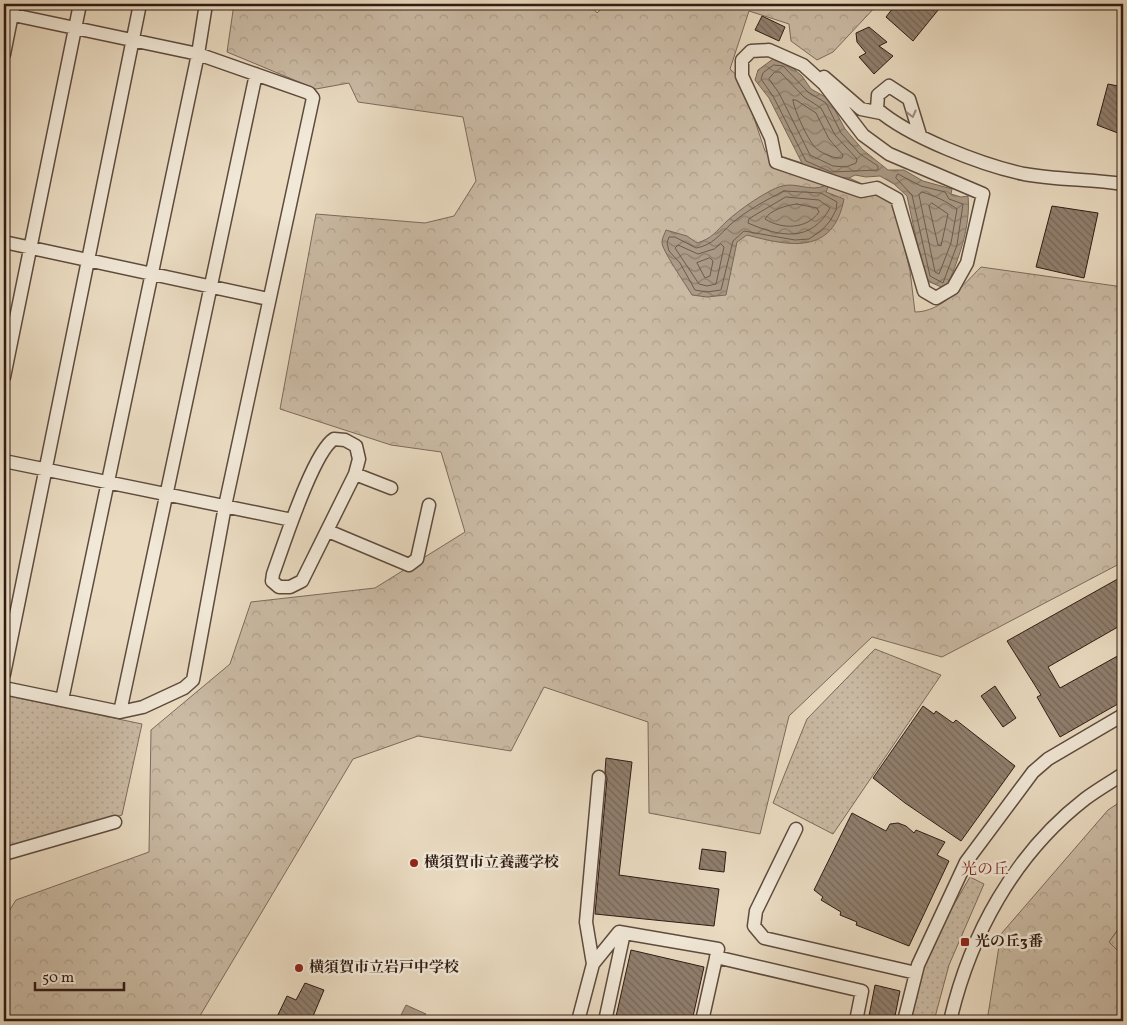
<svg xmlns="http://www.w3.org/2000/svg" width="1127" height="1025" font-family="Vollkorn,'Noto Serif JP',serif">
	<defs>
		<pattern id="grass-dots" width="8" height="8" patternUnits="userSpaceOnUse" patternTransform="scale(1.25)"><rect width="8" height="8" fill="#cabaa4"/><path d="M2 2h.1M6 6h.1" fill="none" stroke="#ae9f8c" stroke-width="1.8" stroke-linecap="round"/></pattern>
		<pattern id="forest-crowns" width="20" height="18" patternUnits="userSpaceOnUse" patternTransform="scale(1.25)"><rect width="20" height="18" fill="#cabaa4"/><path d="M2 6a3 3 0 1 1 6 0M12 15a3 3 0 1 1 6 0" fill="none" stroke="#ae9f8c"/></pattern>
		<pattern id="water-waves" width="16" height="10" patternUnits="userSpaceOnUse" patternTransform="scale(1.25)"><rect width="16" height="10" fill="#aa9a86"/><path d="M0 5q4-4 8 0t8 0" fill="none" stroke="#8b7d6c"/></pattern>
		<pattern id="building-back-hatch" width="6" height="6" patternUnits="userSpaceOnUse" patternTransform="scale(1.25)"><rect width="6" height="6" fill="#907f6e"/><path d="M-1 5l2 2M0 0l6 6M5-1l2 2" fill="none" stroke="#766759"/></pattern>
	</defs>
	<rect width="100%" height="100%" fill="#eadbc1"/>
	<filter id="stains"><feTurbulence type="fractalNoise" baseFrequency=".004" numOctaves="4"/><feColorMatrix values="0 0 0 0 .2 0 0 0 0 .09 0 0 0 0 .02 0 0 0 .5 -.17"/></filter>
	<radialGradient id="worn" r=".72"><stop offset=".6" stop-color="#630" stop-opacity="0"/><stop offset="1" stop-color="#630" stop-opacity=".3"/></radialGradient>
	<path fill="url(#grass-dots)" stroke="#7c6a5c" d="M875,649L941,675L833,834L773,803L807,719Z
		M8,696L142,724L122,815L4,851V716Z
		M970,877L984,884L949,965L934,1021H908L925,954Z
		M1123,923V956L1109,942Z"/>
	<path fill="url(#forest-crowns)" stroke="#7c6a5c" d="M234,4H388L401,10L405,4H590L597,13L606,4H878L833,52L817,60L791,41L789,24L749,11L730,69L741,79L765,151L849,178L876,190L894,203L910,271L915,312C942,312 963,285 981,267L1123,287V562L942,657L872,637L789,716L760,834L649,813L648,722L544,687L511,751L418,736L353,759L201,1014L199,1021H4V919L16,900L149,852L151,730L230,664L251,602L375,588L465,532L441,452L391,445L280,409L316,214L425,223L454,216L476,181L463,117L358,102L349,83L316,89L227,52Z
		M1123,800V922L1109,942L1123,956V1021H987L1001,934L1108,810Z"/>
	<path fill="url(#water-waves)" stroke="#796758" d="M773,59L785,61L802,76L811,89L829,99L845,129L863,150L888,170H904L923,181L952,189L951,194L961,197L968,196C971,228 958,260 946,289L925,280L907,196L894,184L880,176L866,177L855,175L849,178L832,177L826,192L844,199C833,256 789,246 747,235L737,242L726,295L707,297L692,295C686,285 661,249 662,242C662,238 665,233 666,230L687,236L697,243C713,238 715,232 727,221C739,210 767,190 782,186C796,182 811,192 824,186L825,174L803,165L769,98L755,80L758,70Z
		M406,1005L426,1014L423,1021H398Z"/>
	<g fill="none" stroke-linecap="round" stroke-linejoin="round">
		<path stroke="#6c5a4d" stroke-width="1" d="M774,65L783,66L808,92L826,103L841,133L860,154L878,166V170L831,172L806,161L773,96L761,79L763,73Z
			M775,72H780L804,97L821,108L835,135L857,159L856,163L846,167L833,166L810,155L779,93L769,79Z
			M793,100H796L816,113L829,139L843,155L842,158C835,159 823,154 817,149C810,145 793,108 793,100Z
			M898,174L921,186L945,192L949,199L963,204L957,245L943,283L930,276L912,195L896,178Z
			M784,191L821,193L837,202L836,210L830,221L822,230L809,239L795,240L744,231L733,241L721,290L707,292L695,290L680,263L669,251L667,243L669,237H675L696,248C713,245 719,235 731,224C746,211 766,200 784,191Z
			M922,192C935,196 946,201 957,209L951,243L939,274L935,272L919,195Z
			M786,197L819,200L830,208C811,243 780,237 748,223L749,219Z
			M932,203L948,214L941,246L938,245L929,206Z
			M797,204L817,208L819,212C807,229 783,230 765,219C770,210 787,205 797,204Z
			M721,244L724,247L716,284L707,286L699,284L675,248L678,245L698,254L714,249Z
			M710,258L713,261L710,276L705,278L697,263Z"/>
	</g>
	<path fill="url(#building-back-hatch)" stroke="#2f1b14" d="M896,4H943L913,41L886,17Z
		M762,16L785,27L779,41L755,30Z
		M869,27L887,42L879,46L893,56L874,74L859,57L866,53L857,42L856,33Z
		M1108,84L1123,87V135L1097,125Z
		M1052,206L1098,213L1084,278L1036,267Z
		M1123,576V624L1048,667L1060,688L1123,653V701L1060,737L1037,697L1041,695L1007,641Z
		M995,686L1016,718L1003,727L981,696Z
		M923,706L934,714L936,711L953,723L956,720L1015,766L961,841L905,803L873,778Z
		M606,758L632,762L619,875L719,889L714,926L595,914L607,778L605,772Z
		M852,813L886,831L890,824L898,823L906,826L914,833L916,830L945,842L937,855L949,861L909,946L856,925L857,922L840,915L841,912L821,900L823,897L814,890Z
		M702,849L726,852L724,872L699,869Z
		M631,950L704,967L692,1021H615Z
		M305,983L324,990L311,1021H275L287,996L296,1000Z
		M875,985L900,991L894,1021H868Z"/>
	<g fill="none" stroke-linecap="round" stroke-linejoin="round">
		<defs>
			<path id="minor" d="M4,13L198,54L309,93L313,98L225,506L193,680L184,688L143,707L120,712L4,688
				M769,50L803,65L824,84L863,135L889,154L983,194L967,263L953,288L936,298L924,291L897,199L877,188L861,191L776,162L771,138L742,76V60L751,51Z
				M4,54L14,4
				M824,77L861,109L881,113
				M920,135L909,99L889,86L878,95L877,109C909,137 982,165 1024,174C1057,180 1090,179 1123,184
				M4,242L268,299
				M4,377L80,4
				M334,439L345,440L356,446L359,459L355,474L302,581L290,587H279L272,581L273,574C283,547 313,452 334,439Z
				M4,461L292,520
				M355,474L391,488
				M328,531L409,565L417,559L429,505
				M4,674L140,4
				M62,700L198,54L206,4
				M120,712L256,74
				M796,829L756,911L754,926L764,938L916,973
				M4,854L115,822
				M716,957L862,991L856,1021
				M593,964L619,932L718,949L702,1021
				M578,1021L593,964L586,922L599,777
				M605,1021L624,933
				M904,1021L918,965L966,862L1033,772L1048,759L1123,715
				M950,1021C970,935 1014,854 1085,799C1097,790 1111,782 1123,774"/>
		</defs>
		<use href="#minor" stroke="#5e4b3f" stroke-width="15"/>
		<use href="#minor" stroke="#f1e8d7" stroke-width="12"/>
	</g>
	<defs><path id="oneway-chevron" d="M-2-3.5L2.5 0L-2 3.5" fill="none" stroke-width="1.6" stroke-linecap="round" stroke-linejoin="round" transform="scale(1.25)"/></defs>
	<use stroke="#9a8c7f" href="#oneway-chevron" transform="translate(912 114) rotate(76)"/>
	<g fill="#8f2418" stroke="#f1e8d7" stroke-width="2">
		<circle cx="414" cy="863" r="5"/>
		<rect x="960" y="937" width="10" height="10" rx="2.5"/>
		<circle cx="299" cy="968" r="5"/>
	</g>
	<g text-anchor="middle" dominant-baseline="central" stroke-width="5" stroke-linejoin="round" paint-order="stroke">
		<g font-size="15" font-weight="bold" fill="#2f1b14" stroke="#f1e8d7" text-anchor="start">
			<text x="424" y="863">横須賀市立養護学校</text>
			<text x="975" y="942">光の丘3番</text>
			<text x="309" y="968">横須賀市立岩戸中学校</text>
		</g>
		<g font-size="16" fill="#7a1f14" stroke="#f1e8d7">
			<text x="985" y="870">光の丘</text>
		</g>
	</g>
	<rect width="1127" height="1025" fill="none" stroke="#eadbc1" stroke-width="20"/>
	<rect x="5" y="5" width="1117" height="1015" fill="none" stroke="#2f1b14" stroke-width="2.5"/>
	<rect x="10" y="10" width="1107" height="1005" fill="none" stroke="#2f1b14"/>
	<path d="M35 982v8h89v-8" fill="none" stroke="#2f1b14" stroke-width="2.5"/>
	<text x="42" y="982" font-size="15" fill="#2f1b14" stroke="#f1e8d7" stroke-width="4" paint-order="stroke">50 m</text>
	<rect width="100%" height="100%" filter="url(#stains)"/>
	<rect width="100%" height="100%" fill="url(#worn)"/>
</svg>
